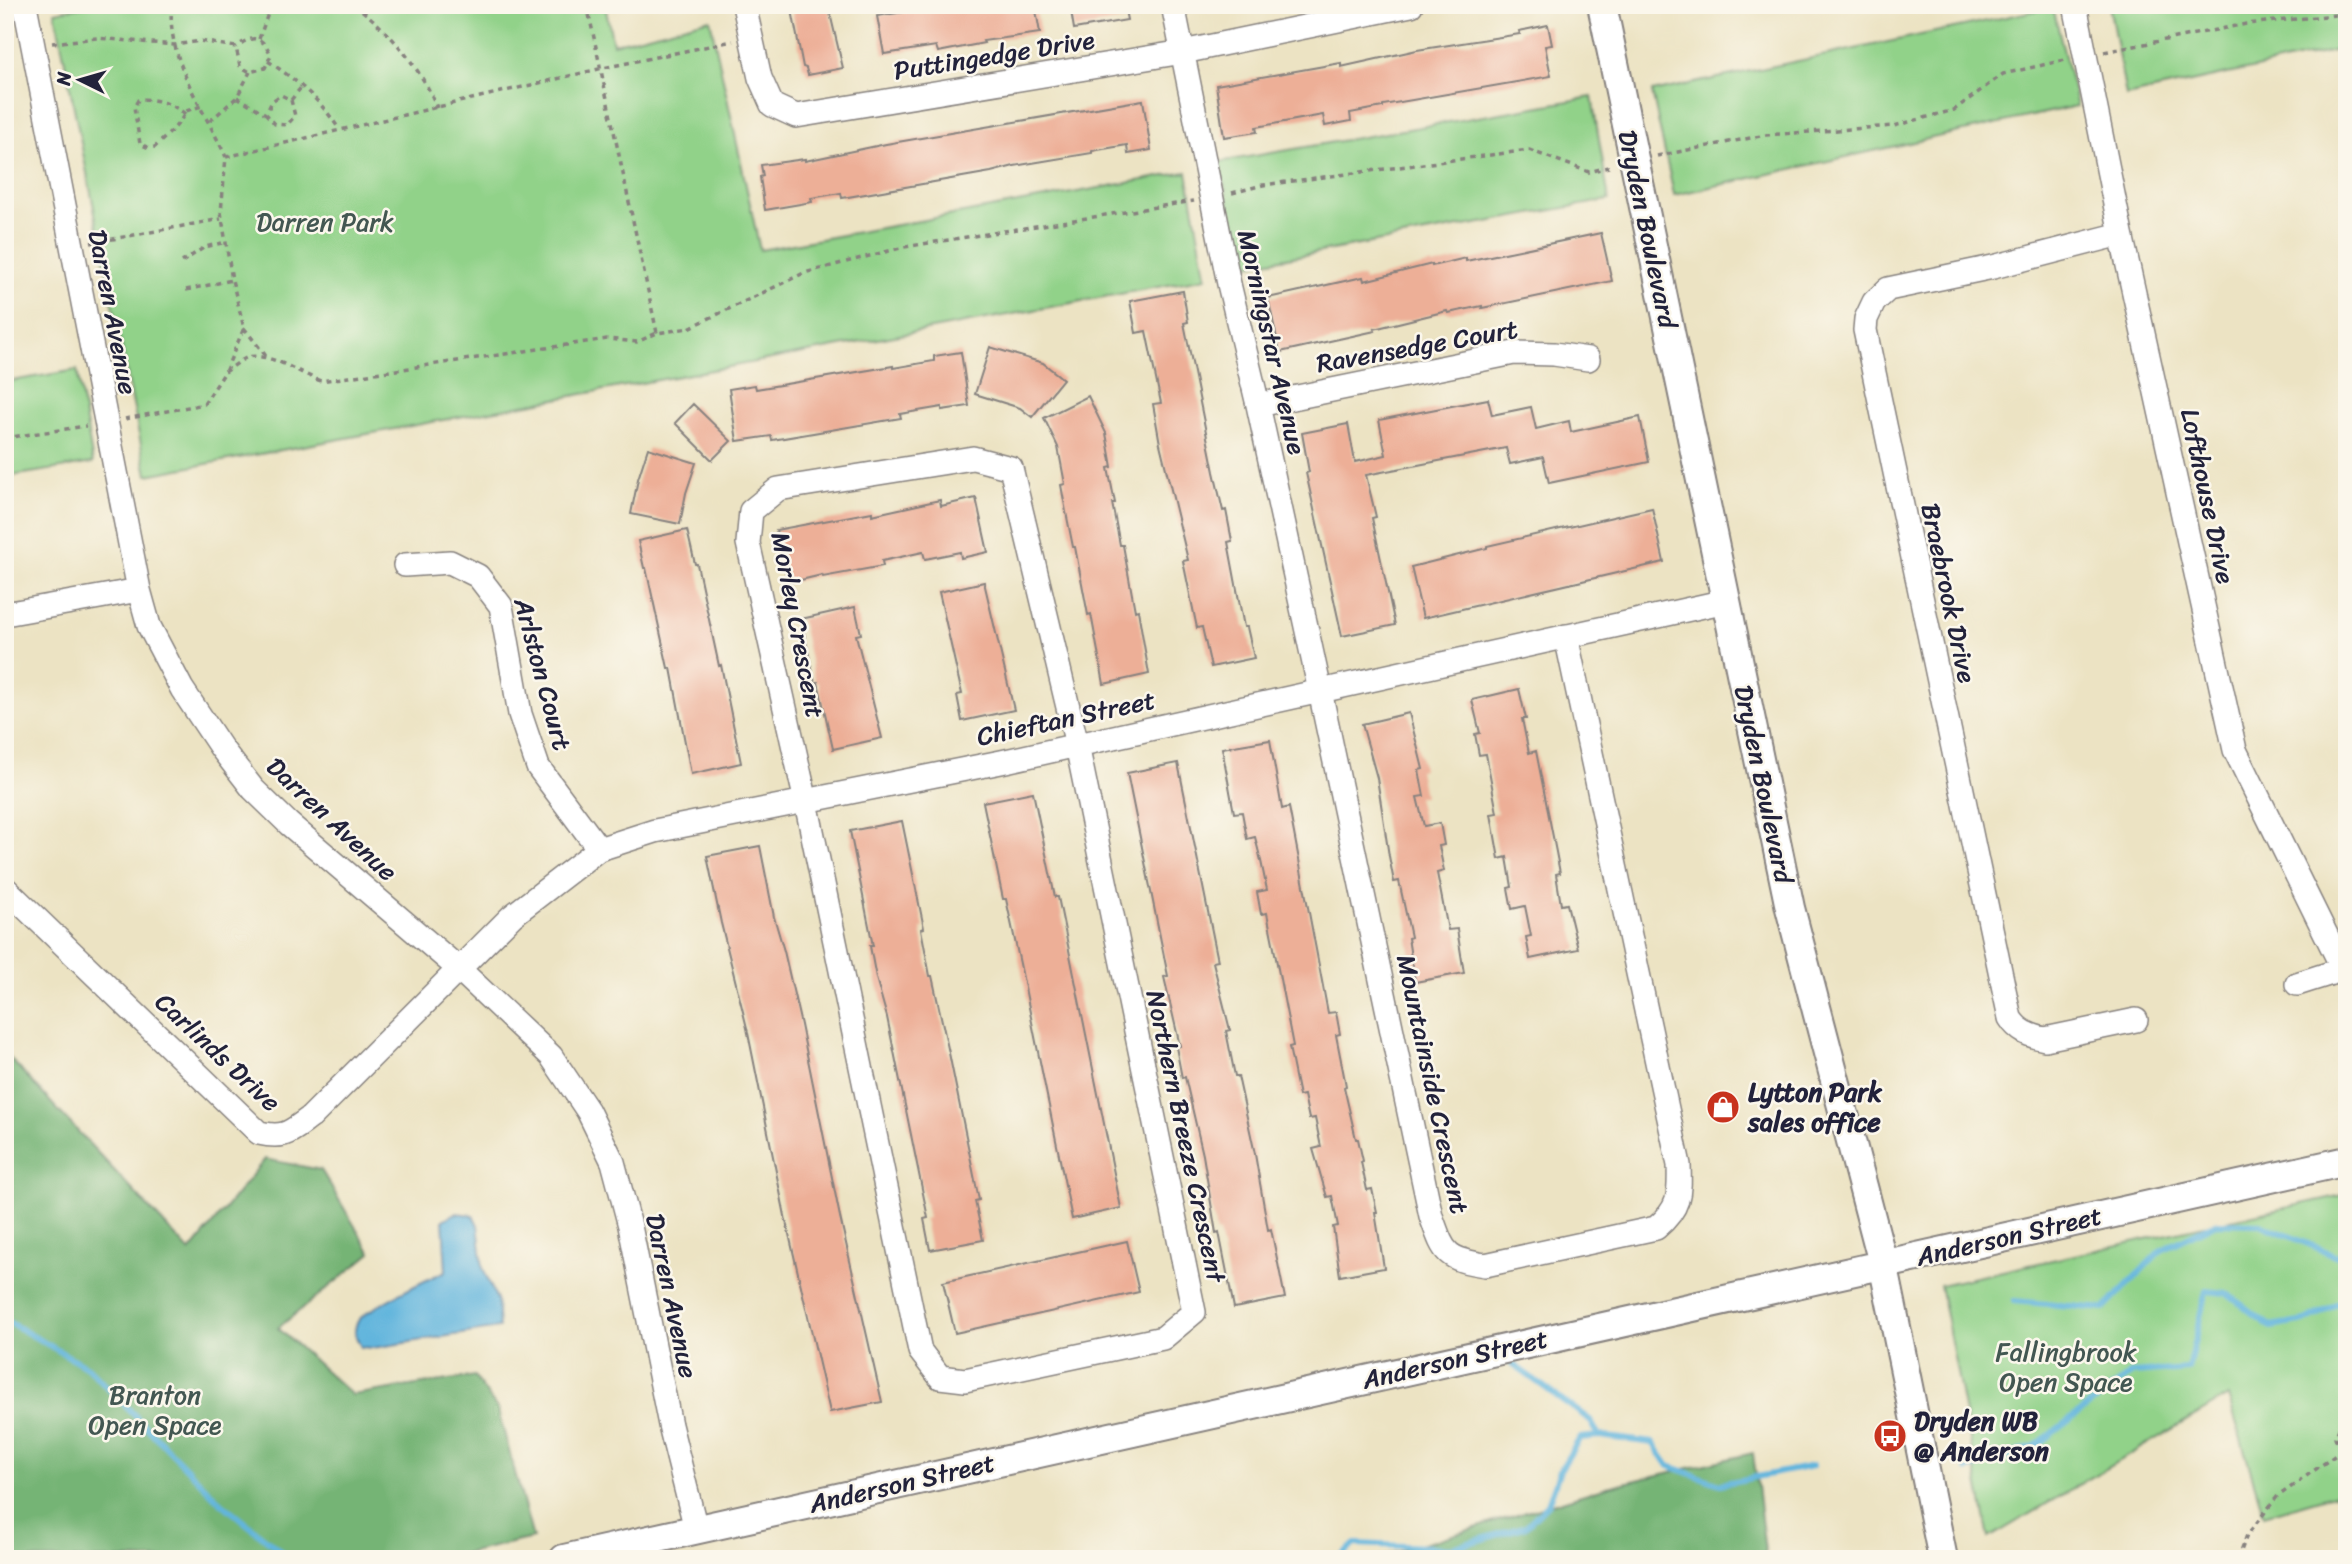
<svg xmlns="http://www.w3.org/2000/svg" width="2352" height="1564" font-family="Sriracha,sans-serif">
	<rect width="100%" height="100%" fill="#fbf7ec"/>
	<filter id="ink" filterUnits="userSpaceOnUse"><feTurbulence type="fractalNoise" baseFrequency=".0143" numOctaves="2"/><feDisplacementMap in="SourceGraphic" scale="14" xChannelSelector="R" yChannelSelector="G"/><feConvolveMatrix kernelMatrix="1 2 1 2 8 2 1 2 1" color-interpolation-filters="sRGB"/></filter>
	<filter id="wash" filterUnits="userSpaceOnUse"><feTurbulence type="fractalNoise" baseFrequency=".00686" numOctaves="4" result="noise"/><feDisplacementMap in="SourceGraphic" scale="28" xChannelSelector="R" yChannelSelector="G"/><feGaussianBlur stdDeviation="1.57" result="paint"/><feColorMatrix in="noise" values="0 0 0 0 0 0 0 0 0 0 0 0 0 0 0 0 0 1.4 0 .05"/><feComposite in="paint" operator="in"/></filter>
	<g filter="url(#wash)">
		<rect width="100%" height="100%" fill="#ece3c3"/>
		<path fill="#91d289" stroke="#5a7a62" stroke-width="2" d="M89,5H605L613,44L710,19L760,250L1187,172L1206,278L147,475L55,12Z
			M2109,5H2347V48L2126,96Z
			M2053,7L2077,106L1674,195L1652,92Z
			M1592,97L1609,200L1242,266L1219,162Z
			M77,370L93,463L5,477V382Z
			M2347,1194V1491L2264,1515L2228,1396L1989,1538L1940,1285Z"/>
		<path fill="#74b475" stroke="#4b6b58" stroke-width="2" d="M5,1053L190,1252L265,1159L321,1170L371,1253L278,1328L352,1395L474,1376L498,1410L533,1538L440,1559H5Z
			M1753,1453L1766,1559H1375L1607,1487Z"/>
		<path fill="#62b5dd" stroke="#426c8c" stroke-width="2" d="M455,1213L473,1215L478,1225L483,1269L497,1300L499,1328L373,1348L361,1347C356,1338 352,1330 358,1321C366,1309 430,1278 446,1271L443,1220Z"/>
		<g fill="none" stroke-linecap="round" stroke-linejoin="round">
			<path stroke="#62b5dd" stroke-width="6" d="M2014,1301L2104,1309L2160,1251L2216,1223L2260,1224L2347,1260
				M5,1320L87,1367L219,1501L289,1558
				M1504,1358L1590,1420L1599,1436
				M1967,1470L2035,1446L2132,1373L2188,1369L2206,1291L2226,1293L2271,1327L2306,1321L2347,1298
				M1337,1559L1355,1544L1452,1548L1526,1526L1548,1504L1560,1470L1580,1438L1599,1436L1653,1443L1669,1466L1720,1484L1813,1466"/>
		</g>
		<g id="blocks">
			<path fill="#edaf97" d="M791,5H828L843,68L808,75L806,68L803,67Z
				M953,5H1035L1040,33L983,41L984,43L938,52L936,46L884,54L877,16Z
				M1070,5H1124L1127,20L1074,29Z
				M1548,25L1552,45L1545,46L1551,76L1383,105V107L1350,113L1351,121L1325,126L1323,115L1256,127L1257,132L1224,137L1216,85L1341,63V67L1417,50L1520,34L1519,31Z
				M1143,100L1151,150L1128,154L1127,145L1092,151V153L1014,166L991,172L842,198L841,193L811,198L812,202L765,210L760,177L763,176L761,165L805,159V161L886,144Z
				M1601,233L1612,281L1482,308V306L1448,313L1447,311L1374,329L1375,331L1280,352L1268,298L1363,277L1364,281L1432,264V266L1466,258V261Z
				M1183,291L1188,322L1184,323L1214,472L1223,511L1226,510L1232,541L1228,542L1244,627H1247L1254,658L1211,667L1202,627L1197,628L1183,561L1188,560L1160,444L1153,404L1161,403L1146,331L1136,333L1130,301Z
				M990,347L1043,363L1063,379L1032,417L1020,408L975,394Z
				M961,352L969,406L942,410V407L900,414L901,418L772,440L771,436L737,441L729,389L755,385L756,389L893,366V368L934,361V356Z
				M1088,396L1106,433L1112,467L1108,468L1115,503H1112L1120,545H1123L1135,611L1138,610L1149,674L1104,684L1091,614L1088,615L1075,547H1073L1066,512L1061,485L1065,484L1058,447L1044,418Z
				M1488,399L1492,415L1531,407L1536,429L1569,421L1571,432L1640,417L1649,462L1549,483L1543,457L1510,464L1506,448L1366,475L1376,517L1372,518L1395,625L1342,636L1306,473L1309,472L1302,433L1348,424L1355,462L1386,455L1379,420Z
				M693,404L731,441L712,460L675,423Z
				M648,448L696,463L686,493L680,524L631,514L638,479Z
				M976,498L988,552L961,558L960,552L925,559L923,552L882,561L883,566L823,577L822,575L788,583L776,530L872,512V515L940,500L941,506Z
				M1652,508L1664,562L1423,618L1411,567L1487,548V546Z
				M687,530L695,564H697L719,666L721,665L741,763L691,774L671,668H668L646,568H644L638,541Z
				M984,582L1014,710L962,721L957,695L962,694L939,592Z
				M855,607L861,634L856,635L882,738L833,749L818,682H815L801,619Z
				M1519,689L1526,719H1522L1529,753L1536,751L1556,852L1560,873L1556,874L1561,905L1567,904L1578,949L1530,959L1526,937L1531,936L1525,906L1512,909L1508,888L1512,887L1507,857L1499,859L1491,814L1497,813L1486,754L1479,755L1475,734L1480,733L1472,700Z
				M1409,713L1423,769L1419,770L1424,796L1417,797L1424,826L1440,823L1444,845L1439,846L1444,871L1437,873L1448,930L1457,929L1464,973L1415,982L1408,938L1411,937L1399,881L1394,882L1389,856L1377,778L1362,724Z
				M1270,740L1282,809L1289,807L1328,1013L1336,1012L1340,1034L1336,1035L1346,1086L1344,1087L1356,1139H1358L1363,1161L1361,1162L1367,1190L1372,1189L1377,1212H1375L1384,1268L1340,1276L1333,1227L1338,1226L1332,1196L1327,1197L1313,1149L1321,1147L1315,1118L1309,1119L1304,1095L1299,1096L1289,1047L1293,1046L1273,943L1267,913L1261,914L1257,892L1267,890L1261,861L1255,837L1247,839L1242,812L1234,813L1222,748Z
				M1178,763L1218,961L1213,962L1230,1030L1226,1031L1235,1076H1238L1255,1154L1268,1230L1271,1229L1285,1298L1234,1308L1219,1232L1216,1233L1203,1155L1185,1077L1182,1078L1176,1047L1180,1046L1164,977L1168,976L1127,773Z
				M1033,792L1055,897H1058L1070,955L1121,1208L1072,1219L1022,973L1006,899H1003L983,802Z
				M902,821L924,928L921,929L930,976H932L949,1053L979,1200L975,1201L983,1240L930,1250L924,1219L928,1218L887,1017L876,978L870,946H873L850,831Z
				M760,846L774,917L784,951L801,1025L840,1217L882,1402L830,1412L786,1221L747,1028L721,923L707,856Z
				M1127,1241L1139,1292L955,1333L943,1282Z"/>
		</g>
	</g>
	<g filter="url(#ink)">
		<use href="#blocks" fill-opacity="0" stroke="#87827f" stroke-width="2"/>
		<g fill="none" stroke-linecap="round" stroke-linejoin="round">
			<defs>
				<path id="minor" d="M25,5L139,590L149,626L182,689L222,749L253,789L289,824L459,969L551,1056L588,1111L613,1162L630,1226L670,1425L696,1529
					M744,5L760,78L772,105L796,116L1183,52L1411,5
					M1173,5L1229,284L1258,405L1320,691L1431,1216C1444,1252 1444,1259 1485,1265L1656,1228C1680,1208 1680,1195 1679,1165L1566,636
					M2075,5L2121,234L2235,750L2347,977
					M2121,234L1993,267L1888,289L1874,302L1866,319L1865,330L2010,1018C2018,1031 2030,1036 2045,1039L2136,1020
					M1258,405L1514,353L1554,354L1588,359
					M973,458L1011,468L1077,745L1194,1312L1163,1338L965,1380L940,1377L920,1351L806,802L748,543L751,511L778,489Z
					M405,565L450,562L478,576L501,606L520,714L538,767L599,849
					M5,614L139,590
					M5,888L259,1133C285,1139 290,1132 311,1117L512,916L599,849L655,831L1001,762L1726,601
					M2297,984L2347,968"/>
				<path id="tertiary" d="M1602,5L1790,908L1883,1263L1943,1559
					M564,1559L2347,1161"/>
			</defs>
			<use href="#minor" stroke="#87827f" stroke-width="26"/>
			<use href="#tertiary" stroke="#87827f" stroke-width="32"/>
			<path stroke="#87827f" stroke-width="3.5" stroke-dasharray="5 5" stroke-linecap="butt" d="M172,5C165,57 205,111 226,157
				M354,5C387,27 424,72 437,108
				M587,5L657,333
				M259,39L271,5
				M52,43L97,38L175,45L200,41L236,47L240,66L250,72L265,68L271,55C262,35 252,35 236,47
				M2104,52L2246,24L2347,14
				M268,61C297,81 320,99 339,129
				M237,97L266,114L272,101L281,95L291,100L295,116L287,125L275,124L266,114
				M291,100L303,85
				M185,114C173,104 153,97 138,100L134,107L140,144L149,148L155,147C166,136 179,126 186,111L202,106
				M210,121L237,97L250,72
				M1657,156L1766,135L1894,126L1954,110L2003,74L2065,60
				M1232,193L1263,185L1529,150L1589,172L1612,166
				M91,243L221,219
				M182,262L205,247L226,242
				M186,290L232,280
				M244,328L266,356
				M225,372C232,368 240,360 248,357C270,352 300,374 321,381L607,339L637,342L657,333L689,328L804,273L904,247L1194,201
				M125,419L204,404L225,372L244,328L232,280L221,212L226,157L603,68L733,41
				M5,438L86,426
				M2340,1451L2335,1437L2341,1425L2347,1423
				M2238,1559L2247,1535L2277,1497L2347,1447"/>
			<use href="#minor" stroke="#fff" stroke-width="23"/>
			<use href="#tertiary" stroke="#fff" stroke-width="28"/>
		</g>
	</g>
	<defs>
		<symbol id="shop-disc" viewBox="-11 -11 22 22"><circle r="9.5" fill="#c8321e" stroke="#fbf7ec"/><path d="M-5-2.5h2.3a2.7 3.5 0 0 1 5.4 0H5L5.5 6h-11ZM-1.5-2.5h3a1.5 2.3 0 0 0-3 0Z" fill="#fff"/></symbol>
		<symbol id="bus-disc" viewBox="-11 -11 22 22"><circle r="9.5" fill="#c8321e" stroke="#fbf7ec"/><path d="M-5-6H5V4H4V6H2V4H-2V6H-4V4H-5ZM-3.5-4V0h7V-4ZM-3.5 1.2v1.5H-2V1.2ZM2 1.2v1.5H3.5V1.2Z" fill="#fff"/></symbol>
	</defs>
	<g fill-rule="evenodd">
		<use href="#shop-disc" x="1704" y="1088" width="38" height="38"/>
		<use href="#bus-disc" x="1871" y="1417" width="38" height="38"/>
	</g>
	<g text-anchor="middle" dominant-baseline="central" stroke-width="5" stroke-linejoin="round" paint-order="stroke">
		<g font-size="26" fill="#22223b" stroke="#fbf7ec">
			<text transform="translate(994 55) rotate(-9)">Puttingedge Drive</text>
			<text transform="translate(1648 229) rotate(78)">Dryden Boulevard</text>
			<text transform="translate(113 312) rotate(79)">Darren Avenue</text>
			<text transform="translate(1272 342) rotate(77)">Morningstar Avenue</text>
			<text transform="translate(1417 346) rotate(-10)">Ravensedge Court</text>
			<text transform="translate(2208 496) rotate(78)">Lofthouse Drive</text>
			<text transform="translate(1949 593) rotate(78)">Braebrook Drive</text>
			<text transform="translate(798 625) rotate(79)">Morley Crescent</text>
			<text transform="translate(543 674) rotate(75)">Arlston Court</text>
			<text transform="translate(1066 718) rotate(-12)">Chieftan Street</text>
			<text transform="translate(1764 784) rotate(78)">Dryden Boulevard</text>
			<text transform="translate(332 819) rotate(43)">Darren Avenue</text>
			<text transform="translate(218 1052) rotate(43)">Carlinds Drive</text>
			<text transform="translate(1433 1084) rotate(78)">Mountainside Crescent</text>
			<text transform="translate(1186 1136) rotate(78)">Northern Breeze Crescent</text>
			<text transform="translate(2009 1236) rotate(-13)">Anderson Street</text>
			<text transform="translate(672 1296) rotate(78)">Darren Avenue</text>
			<text transform="translate(1455 1359) rotate(-13)">Anderson Street</text>
			<text transform="translate(902 1483) rotate(-13)">Anderson Street</text>
		</g>
		<g font-size="26" fill="#435752" stroke="#fbf7ec">
			<text x="325" y="222">Darren Park</text>
			<text x="2066" y="1352">Fallingbrook<tspan x="2066" dy="30">Open Space</tspan></text>
			<text x="155" y="1395">Branton<tspan x="155" dy="30">Open Space</tspan></text>
		</g>
		<g font-size="26" font-weight="bold" fill="#22223b" stroke="#fbf7ec" text-anchor="start">
			<text x="1748" y="1092">Lytton Park<tspan x="1748" dy="30">sales office</tspan></text>
			<text x="1914" y="1421">Dryden WB<tspan x="1914" dy="30">@ Anderson</tspan></text>
		</g>
	</g>
	<rect width="2352" height="1564" fill="none" stroke="#fbf7ec" stroke-width="28"/>
	<g transform="translate(80 80) rotate(275)" stroke="#fbf7ec" stroke-width="5" paint-order="stroke">
	<path d="M0-5L12 26L0 18L-12 26Z" fill="#22223b"/>
	<text y="-10" font-size="19" font-weight="bold" text-anchor="middle" fill="#22223b">N</text>
	</g>
</svg>
